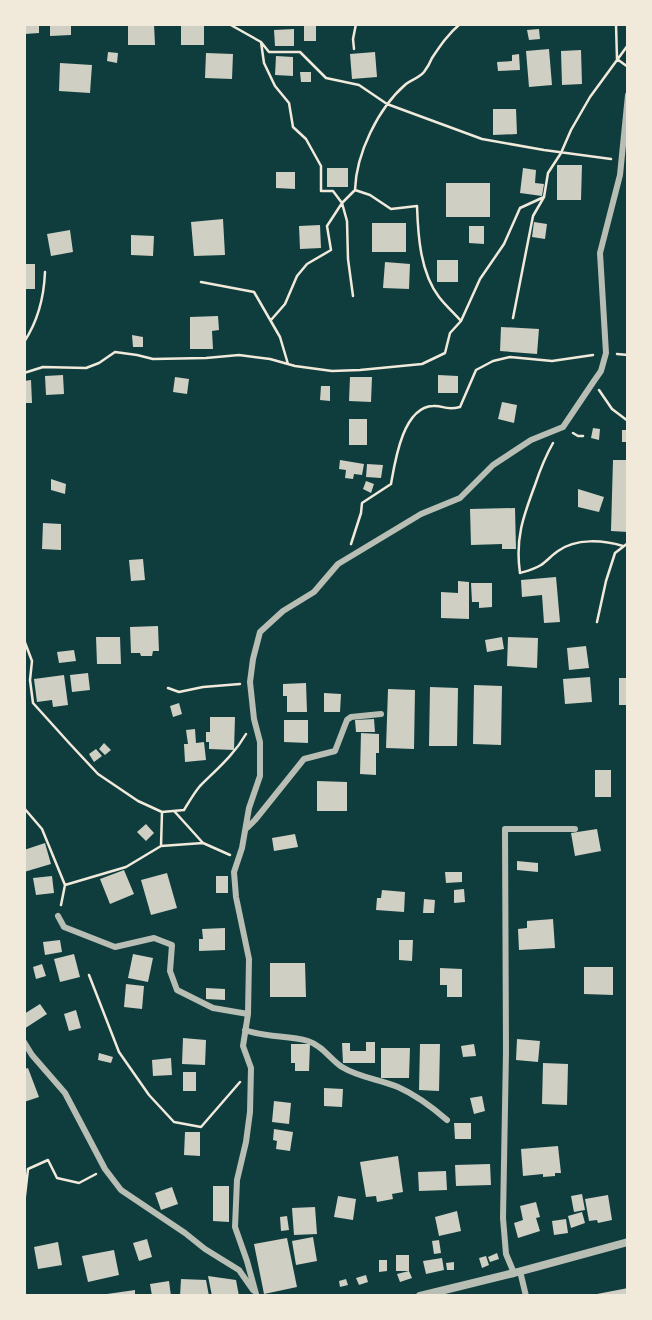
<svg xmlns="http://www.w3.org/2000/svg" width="652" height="1320" font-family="Ubuntu,sans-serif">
	<rect width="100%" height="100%" fill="#0f3d3e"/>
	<path fill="#cfcfc3" d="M24,24H39V33L25,34Z
		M50,24H71V35L50,36Z
		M128,24H154L155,45H128Z
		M181,24H204V45H181Z
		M304,24H316V41H304Z
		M294,29V46H275L274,30Z
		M539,29L540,39L529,40L527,30Z
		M549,49L552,85L529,87L526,51Z
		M581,50L582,84L562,85L561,51Z
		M108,52L118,53L117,63L107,61Z
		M375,52L377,77L352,79L350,54Z
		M206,53L233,54L232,79L205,78Z
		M519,54L520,70L498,71L497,62L512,61V55Z
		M276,56L293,57V76L275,75Z
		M60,63L92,65L90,93L59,91Z
		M300,72H311V82H301Z
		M493,109H516L517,134L493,135Z
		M557,165H582L581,200H557Z
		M327,168H348V187H327Z
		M523,168L536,170L535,183L544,184L542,196L520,193Z
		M276,172H295V189L276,188Z
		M446,183H490V217H446Z
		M223,219L225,255L194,256L191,222Z
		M534,222L547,224L545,239L532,237Z
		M372,223H406V252H372Z
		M320,225L321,248L300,249L299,226Z
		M469,226H484V244L469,243Z
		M70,230L73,252L51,256L47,234Z
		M131,235L154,236L153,256L131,255Z
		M437,260H458V282H437Z
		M385,262L410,264L409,289L383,288Z
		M24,264H35V289H24Z
		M218,316L219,330L212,331L213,349H190V317Z
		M501,327L539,329L537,354L500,351Z
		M132,335L143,337V347H133Z
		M63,375L64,394L46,395L45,376Z
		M438,375L458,376V393H438Z
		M175,377L189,379L187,394L173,392Z
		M350,377H372L371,402L349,401Z
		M31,380L32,403H24V381Z
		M321,386H330V401L320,400Z
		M502,402L517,405L514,423L498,419Z
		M349,419H367V445H349Z
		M593,428L600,429L599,440L591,438Z
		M622,430H628V442H622Z
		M340,460L364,464L362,475L354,474L353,479L345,478L346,470L339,469Z
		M613,460H628V532L611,531Z
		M367,464L383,465L381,478L366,477Z
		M51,479L66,484L65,494L51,490Z
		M366,481L374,484L371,493L363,489Z
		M578,489L604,497L599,512L578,507Z
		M515,508L516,549H502V544L471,545L470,509Z
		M43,523L61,524V550L42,549Z
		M143,559L145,580L131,581L129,560Z
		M556,577L560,622L544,623L542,595L522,597L521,580Z
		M458,581L469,582V619L441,618V592L458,593Z
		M471,583H492V607L479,608V602H472Z
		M158,626L159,651H153L152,656H141L140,653H131L130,627Z
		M96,637H120L121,664H97Z
		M502,637L504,649L487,652L485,640Z
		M508,637L538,638L537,668L507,666Z
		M586,646L589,668L569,670L567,648Z
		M74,650L76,661L59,663L57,652Z
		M88,673L90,690L72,692L70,675Z
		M64,675L68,705L53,707L52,700L37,702L34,679Z
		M590,677L592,702L565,704L563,679Z
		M619,678H628V705H619Z
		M306,683L307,712H287V696H283V684Z
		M474,685L502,686L501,745L473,744Z
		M430,687L458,688L457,746H429Z
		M388,689L415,690L414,749L386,748Z
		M324,693L341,694L340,712H324Z
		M179,703L182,714L173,717L170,706Z
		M210,717H235L234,750L209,749V742H206V732H210Z
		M374,719L375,732H356L355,720Z
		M284,720H308V743L284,742Z
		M195,729L196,743L204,742L206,760L185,762L184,744H188L186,730Z
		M361,733L379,734V753H376V775L360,774Z
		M104,743L111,750L105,755L99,749Z
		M96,749L102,756L94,762L89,754Z
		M595,770H611V797H595Z
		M317,781L347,782V811H317Z
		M146,824L154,833L146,841L137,832Z
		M597,829L601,851L575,856L571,833Z
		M295,834L298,847L274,851L272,838Z
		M45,843L51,864L24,872V850Z
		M517,861L538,863V872L517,870Z
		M124,870L134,894L110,904L100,879Z
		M445,872H462V882L446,883Z
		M167,873L177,908L151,915L141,880Z
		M52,876L54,893L36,895L33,878Z
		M216,876H228V893H216Z
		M464,889L465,902L454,903V890Z
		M382,890L405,892L404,912L376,910L377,898H381Z
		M424,899L435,900L434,913H423Z
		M553,919L555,948L519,950L518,929L527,928V921Z
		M225,928V950L199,951V939H203L202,929Z
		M60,940L62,952L45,955L43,942Z
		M399,940H413L412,961L399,960Z
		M74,954L80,977L60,982L54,959Z
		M133,954L153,958L148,982L128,978Z
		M270,963H305L306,997H270Z
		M42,964L46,976L36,979L33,967Z
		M584,967H613V995L584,994Z
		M440,968L462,969V997H447V985H440Z
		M126,984L144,986L142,1009L124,1007Z
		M206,988L225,989V1000L206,999Z
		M40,1004L47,1014L24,1029V1014Z
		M76,1010L81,1028L69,1031L64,1014Z
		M183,1038L206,1040L205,1065L182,1064Z
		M517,1039L540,1041L538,1062L516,1060Z
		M366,1042H375V1063H343L342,1043H350V1051H366Z
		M291,1044H310L309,1071H295V1063H291Z
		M420,1044H440L439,1091L419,1090Z
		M474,1044L476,1056L463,1057L461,1046Z
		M381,1048H410L409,1078H381Z
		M99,1053L113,1057L111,1063L98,1060Z
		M171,1058L172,1075L153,1076L152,1060Z
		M543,1063L568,1064L567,1105L542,1104Z
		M28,1068L39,1097L24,1102V1069Z
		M183,1072H196V1091H183Z
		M324,1088L343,1089L342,1107L324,1106Z
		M482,1096L485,1111L474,1114L470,1098Z
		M274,1101L291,1103L289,1124L272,1122Z
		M454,1123H471V1139H455Z
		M274,1129L293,1132L290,1151L276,1149L277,1141L273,1140Z
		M185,1132H200V1156L184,1155Z
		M558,1146L561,1173H555V1176L543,1177V1174L523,1176L521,1149Z
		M398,1156L403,1192L392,1194L393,1199L377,1202L376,1196L366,1197L360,1162Z
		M490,1164L491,1185L456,1186L455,1165Z
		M446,1171L447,1190L419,1191L418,1172Z
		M213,1186H229V1222L213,1221Z
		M172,1187L178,1204L161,1210L155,1193Z
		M582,1194L585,1210L574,1212L571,1196Z
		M608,1195L612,1220L598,1223L597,1220L589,1221L585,1199Z
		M338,1196L356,1199L353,1220L334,1217Z
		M536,1202L540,1217L536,1218L540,1231L518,1238L514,1223L523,1220L520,1206Z
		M315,1207L317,1234L294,1235L292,1208Z
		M457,1211L461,1231L439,1236L435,1217Z
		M582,1212L585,1223L571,1228L568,1216Z
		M287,1216L289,1230L281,1231L280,1217Z
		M566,1219L568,1233L554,1235L552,1221Z
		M313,1237L317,1261L296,1265L292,1241Z
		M287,1238L297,1287L264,1294L254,1244Z
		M147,1239L152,1257L139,1261L133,1243Z
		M439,1240L441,1253L434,1254L432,1241Z
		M58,1242L62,1265L38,1269L34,1247Z
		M114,1250L119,1275L88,1282L82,1256Z
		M497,1253L499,1259L490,1262L488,1257Z
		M396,1255H409V1271L412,1278L400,1282L397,1274L409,1271H396Z
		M486,1256L489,1265L482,1268L479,1258Z
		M442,1258L444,1270L426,1274L423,1261Z
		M379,1260H387V1271L379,1272Z
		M454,1262V1270H447L446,1263Z
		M366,1275L368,1282L359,1285L356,1278Z
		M208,1276L236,1280L239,1296H212Z
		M181,1279L206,1280L209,1296H180Z
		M346,1279L348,1285L340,1287L339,1281Z
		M169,1281L171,1296H152L150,1284Z
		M628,1288V1296H597V1294Z
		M135,1290V1296H107V1294Z"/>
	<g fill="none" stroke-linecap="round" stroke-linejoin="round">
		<path stroke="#f1e9da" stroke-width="2.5" d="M229,24L261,42L269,52H300L326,78L359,85L387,104L482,139L544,150L611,159
			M616,24L617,59L628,67
			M261,42L264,63L275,86L289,103L293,127L306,139L321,166V191H333L342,203L347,221L348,259L353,296
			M354,49L353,39L356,24
			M355,190C356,154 378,108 406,84C411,80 419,78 424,72C427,68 430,63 432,58C440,46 448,34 460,24
			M201,282L254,292L280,337L288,364
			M513,318L533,216L544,197L548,173L561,153L571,130L590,97L628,45
			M271,320L285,304L297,276L307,264L331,250L327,226L342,203L355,190L370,195L391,209L417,206C418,235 420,272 439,297C445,305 454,313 461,321
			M24,342C38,321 44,297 45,272
			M617,354L628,355
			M24,373L43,367L86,368L99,363L115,352L137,355L153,359L206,358L239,355L270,359L295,366L332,371L360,370L422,364L445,353L450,333L461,321L480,279L504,244L520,208L544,197
			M599,390L612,409L628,421
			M573,433L578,436H583
			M553,443C545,457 540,470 535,485C523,517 515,539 520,573C527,571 535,569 541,565C547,561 552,555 558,551C576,538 603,540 623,546
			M351,544L361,513L362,503L391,484C395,461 403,407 433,406C444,405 444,411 460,407L476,370L493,361L510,357L552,361L593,355
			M597,622L606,581L615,553L628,543
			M24,640L32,661L30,680L33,703L70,744L98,774L138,801L162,812L184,810C189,802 194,793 200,786C217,769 234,755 246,734
			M168,688L179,692L203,687L240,684
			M24,808L42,829L65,885L61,905
			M175,812L203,843
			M161,846L162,812
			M65,885L126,867L161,846L203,843L230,855
			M89,975L119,1052L149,1095L174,1122L201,1127L240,1082
			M24,1204L28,1169L48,1160L57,1178L79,1183L96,1174"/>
		<path stroke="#b8beb3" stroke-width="6" d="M247,828L255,820L304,759L335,751L347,720L351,717L381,714
			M58,916L64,927L115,947L154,938L172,945L170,971L177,990L213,1008L248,1014
			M245,1030C266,1038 288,1035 308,1041C323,1046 330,1059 342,1067C360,1078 379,1079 398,1087C416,1095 432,1107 447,1120
			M24,1042L32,1055L65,1093L105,1169L121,1190L185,1233L205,1249L239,1270L253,1290
			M520,1271L526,1296
			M514,1273L506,1254L503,1218L506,1052L505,829H575
			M256,1294L247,1261L235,1227L237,1180L246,1142L250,1112L251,1068L243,1046L248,1014L249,959L236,897L234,872L242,848L249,808L260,776V742L254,719L250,682L253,659L260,632L283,611L314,592L338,564L421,514L460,498L493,465L531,440L563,427L594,381L601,371L606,353L600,253L620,175L628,95"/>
		<path stroke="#b8beb3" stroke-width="8" d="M420,1296L514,1273L628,1242"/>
	</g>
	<rect width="652" height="1320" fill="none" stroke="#f1e9da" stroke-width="52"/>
</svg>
